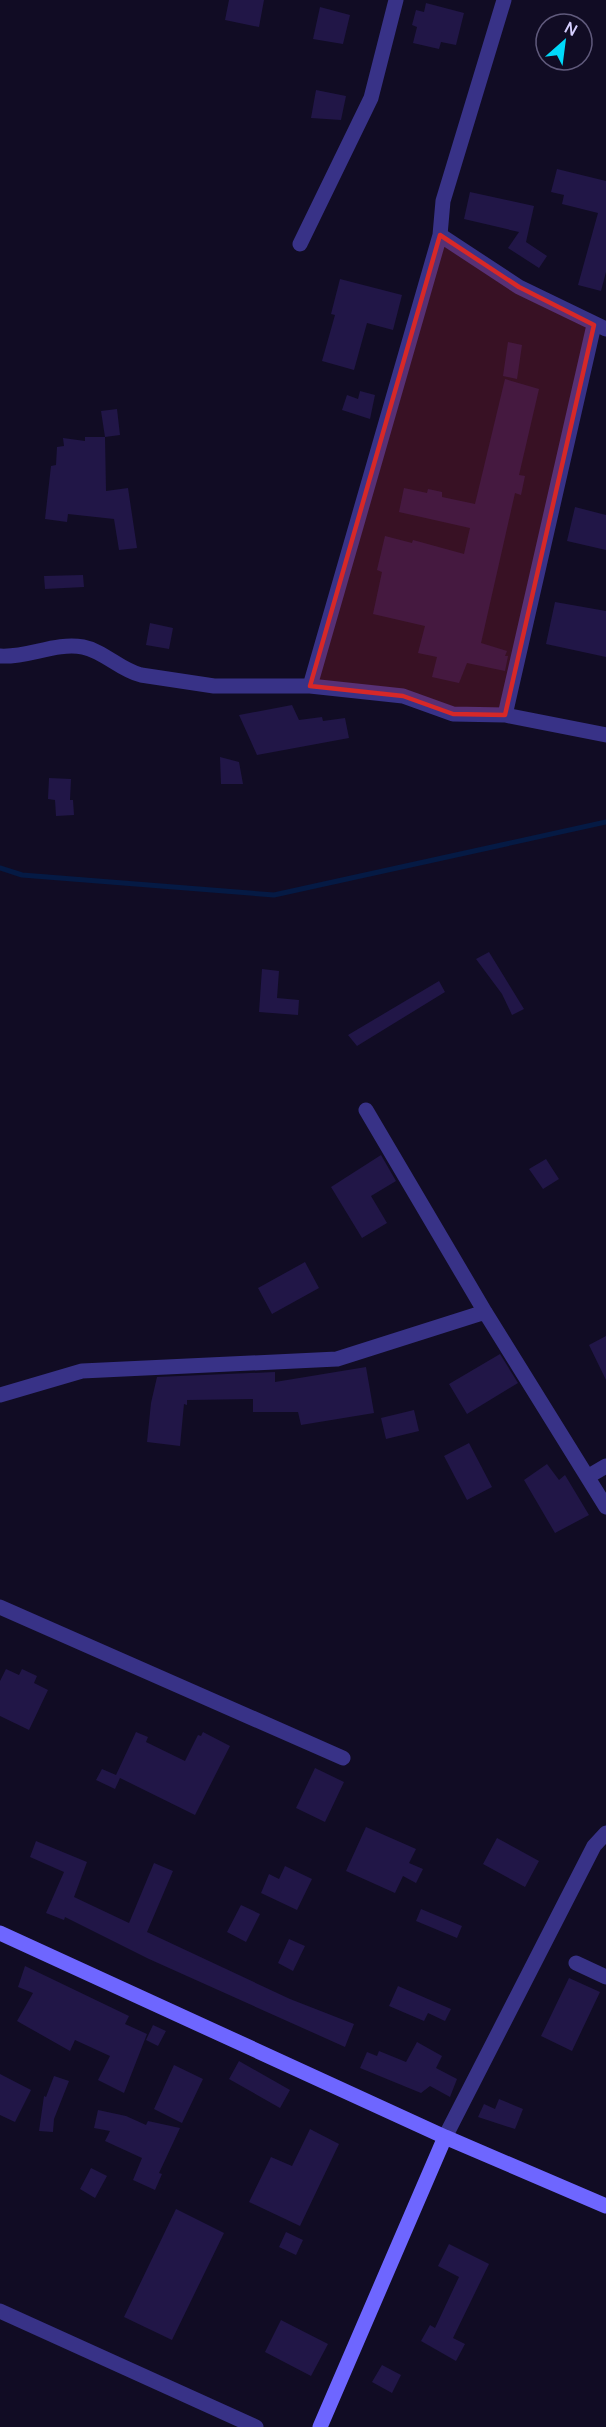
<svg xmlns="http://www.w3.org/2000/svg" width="606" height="2427" font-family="Manrope,sans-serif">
	<rect width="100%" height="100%" fill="#110c24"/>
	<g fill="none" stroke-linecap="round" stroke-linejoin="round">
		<path stroke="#051a44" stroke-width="5" d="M0,868L22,875L274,895L606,822"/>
	</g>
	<path fill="#211647" d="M229,0H264L259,27L225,20Z
		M426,3L464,13L456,45L441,42L439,49L413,43L417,27L412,25L416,10L424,12Z
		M320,7L350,15L343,44L313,39Z
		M316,90L346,96L341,120L311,118Z
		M557,169L606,181V272L601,291L578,285L598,213L562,204L564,195L551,192Z
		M470,192L534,206L526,242L547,256L539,268L508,248L519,232L464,219Z
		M340,279L402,295L393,330L367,323L354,370L322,361L335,315L331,314Z
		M508,342L522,345L517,379L503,376Z
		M505,379L539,389L519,475L525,476L521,495L515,493L481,643L507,651L505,656H508L505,671L467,663L459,683L432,677L437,657L418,653L425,626L373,614L382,572L377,570L385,536L412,543L413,540L464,554L470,528L399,512L404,488L427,493L428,489L442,492V497L475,504Z
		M360,391L375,395L370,419L342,410L347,395L358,399Z
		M117,409L120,435L105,437L101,411Z
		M85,437H105L106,491L128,488L137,548L119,550L114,519L68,514L67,522L45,519L51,466L56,465L57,447L64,446L63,438L85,441Z
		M575,507L606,515V550L567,541Z
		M83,575L84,587L45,589L44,576Z
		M555,602L606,611V657L546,644Z
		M150,623L173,628L169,649L146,645Z
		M292,705L299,720L322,717L323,721L345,718L349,738L257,755L239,715Z
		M220,757L239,762L243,784H221Z
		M49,778L71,779L70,800H73L74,815L56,816L55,800L48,799Z
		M489,952L524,1009L512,1015L502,994L476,959Z
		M262,969L279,971L277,998L299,1000L298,1015L259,1012Z
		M439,981L445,992L357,1046L348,1035Z
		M381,1155L396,1181L371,1196L387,1223L362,1238L331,1187Z
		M546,1159L559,1179L543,1189L529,1169Z
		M305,1262L319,1288L272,1314L258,1288Z
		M606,1336V1380L589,1345Z
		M500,1354L518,1383L467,1414L449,1384Z
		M366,1367L374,1413L301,1425L298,1412H253V1399L187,1400V1405L184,1404L180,1446L147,1442L151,1403L157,1377L275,1372V1382Z
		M414,1410L419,1431L386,1439L381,1418Z
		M469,1443L492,1487L467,1500L444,1456Z
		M547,1464L559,1480L565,1475L589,1515L555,1533L524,1480Z
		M6,1669L19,1675L22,1669L37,1676L34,1683L48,1690L29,1730L0,1716V1681Z
		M136,1732L148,1737L146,1742L185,1761L198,1735L201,1736L203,1732L230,1746L195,1815L120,1778L115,1789L96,1780L102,1769L116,1775Z
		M315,1768L344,1782L325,1822L296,1808Z
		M366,1827L416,1849L409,1863L423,1869L416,1883L403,1876L395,1893L346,1871Z
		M497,1838L539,1861L525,1887L483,1864Z
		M36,1841L87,1862L74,1897L129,1923L154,1863L173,1871L147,1932L290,1999L354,2024L345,2047L149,1959L65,1917L64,1920L46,1913L64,1872L30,1857Z
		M285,1866L312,1879L297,1910L261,1893L269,1874L279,1879Z
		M241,1905L260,1914L246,1942L227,1932Z
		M421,1909L462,1926L457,1938L416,1921Z
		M289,1939L305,1946L293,1971L278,1963Z
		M25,1966L129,2016L125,2024L147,2034L124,2093L98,2080L110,2056L75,2040L70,2051L17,2021L33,1993L18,1987Z
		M569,1978L600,1992L572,2051L541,2036Z
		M398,1986L451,2009L445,2021L428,2013L424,2021L389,2006Z
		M153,2025L166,2031L158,2046L146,2040Z
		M417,2042L442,2056L436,2068L457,2079L450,2097L430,2086L421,2093L360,2068L367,2052L377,2056L379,2051L406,2062Z
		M239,2061L290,2090L280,2108L229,2079Z
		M174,2065L203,2079L182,2123L154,2109Z
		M0,2074L31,2090L15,2122L0,2115Z
		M54,2076L69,2081L54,2119L53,2132L39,2131L44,2096L46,2097Z
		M499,2099L523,2109L515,2129L478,2117L484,2104L495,2109Z
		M98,2110L126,2116L146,2125L148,2121L180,2128L159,2173L162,2174L155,2190L133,2180L142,2158L105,2141L110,2131L94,2128Z
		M310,2129L339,2144L300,2226L249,2202L271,2157L292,2166Z
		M91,2168L107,2176L95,2198L80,2189Z
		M176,2209L224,2233L172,2340L124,2317Z
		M286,2232L303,2240L296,2255L279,2247Z
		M449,2244L489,2264L453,2338L465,2344L456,2361L421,2341L430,2325L435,2328L459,2277L438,2266Z
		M281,2320L328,2344L311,2376L265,2352Z
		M382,2365L401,2375L392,2393L372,2382Z"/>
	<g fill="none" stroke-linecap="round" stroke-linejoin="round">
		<path stroke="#383287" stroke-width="15" d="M440,235L519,287L606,329
			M300,244L371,98L396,0
			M0,656C28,658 55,642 83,647C104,651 120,670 141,675L214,686H310L403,696L453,714L505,715L606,735
			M310,686L440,235L443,201L504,0
			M505,715L594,325
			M366,1110L485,1312L606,1507
			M0,1395L82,1371L337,1359L485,1312
			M589,1476L606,1466
			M0,1607L343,1758
			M576,1963L606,1977
			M445,2137L594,1846L606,1833
			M0,2311L256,2427"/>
		<path stroke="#6e66ff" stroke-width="15" d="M0,1933L445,2137L606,2206
			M320,2427L445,2137"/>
	</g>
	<path fill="#d62828" fill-opacity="0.2" stroke="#d62828" stroke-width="4.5" stroke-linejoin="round" d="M440,235L519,287L594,325L505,715L453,714L403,696L310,686Z"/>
	<g transform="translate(564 42) rotate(28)"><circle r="28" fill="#110c24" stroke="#605a7c" stroke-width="1.5"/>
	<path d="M0-4.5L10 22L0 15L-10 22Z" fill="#00dafa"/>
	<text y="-9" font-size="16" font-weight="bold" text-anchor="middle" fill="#d6cfff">N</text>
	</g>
</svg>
